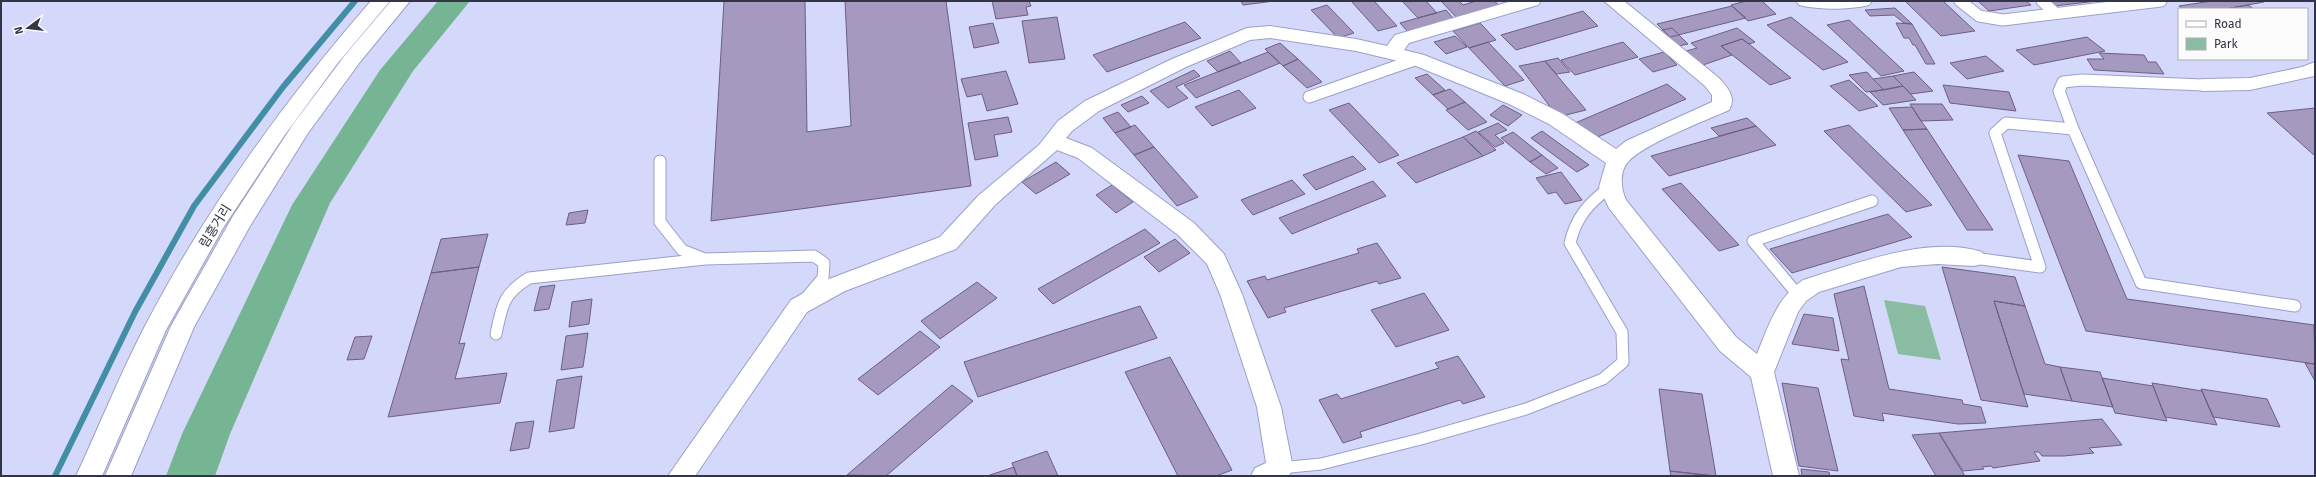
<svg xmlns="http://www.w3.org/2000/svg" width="2316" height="477" font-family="'Fira Sans','Noto Sans KR',sans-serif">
	<rect width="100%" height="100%" fill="#d4d8fa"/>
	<path fill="#89bca0" d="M1884,300L1925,306L1941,360L1898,354Z"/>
	<path fill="#76b593" d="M438,1H470L413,71L330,203L230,434L215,476H166L182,434L292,205L380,70Z"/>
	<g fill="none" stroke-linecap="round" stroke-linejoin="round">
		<path stroke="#428ea5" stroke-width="6" d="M55,476L135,312L194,206L283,87L355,1"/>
	</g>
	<path fill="#a699c0" stroke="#6c5f83" d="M724,1H805L807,132L851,126L845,1H946L971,186L711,221Z
		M992,1H1029L1031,6L1026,7L1028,15L996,19Z
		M1241,1H1274L1243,5Z
		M1351,1H1374L1397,26L1378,31Z
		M1402,1H1426L1437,13L1418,18Z
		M1441,1H1459L1463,5L1476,1H1494L1500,6L1457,18Z
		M1746,1H1762L1776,14L1748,21L1731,5Z
		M1905,1H1943L1975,31L1941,36Z
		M1978,1H2026L2031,5L1989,11Z
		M2049,1H2097L2055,6Z
		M2212,1H2263L2264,2L2225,9H2183L2179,6Z
		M1327,5L1354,33L1338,38L1311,10Z
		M2248,5L2254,9H2225Z
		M1732,6L1746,18L1670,37L1657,24Z
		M1895,8L1912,24L1904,23L1894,15L1870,16L1865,10Z
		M1446,10L1454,19L1408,32L1400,23Z
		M1583,11L1598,26L1516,50L1501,35Z
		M1057,17L1065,59L1029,63L1022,21Z
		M1791,17L1848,62L1823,70L1767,25Z
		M1849,20L1904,71L1881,76L1827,25Z
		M1185,22L1201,38L1107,72L1093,55Z
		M993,23L999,43L974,48L969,27Z
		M1480,23L1496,40L1469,48L1453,31Z
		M1896,23L1912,24L1935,64H1926L1915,45H1913L1909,38H1904Z
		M1672,28L1688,44L1673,47L1654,32Z
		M1737,28L1755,42L1749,44L1742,39L1721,46L1732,55L1700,66L1683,52L1697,48L1691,43Z
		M1455,36L1467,47L1446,54L1434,42Z
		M2087,37L2105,51L2034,65L2016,50Z
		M1742,39L1749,44L1791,78L1770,85L1721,46Z
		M1488,42L1524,80L1505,86L1469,48Z
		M1623,42L1638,57L1575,75L1561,60Z
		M1280,43L1298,59L1283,66L1265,49Z
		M1230,51L1241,63L1218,72L1207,61Z
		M1268,52L1280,63L1196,98L1184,85Z
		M1664,52L1677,65L1653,72L1639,59Z
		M2099,53L2144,55L2148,62H2156L2164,74L2094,70L2087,59H2104Z
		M1986,56L2004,71L1967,79L1950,63Z
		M1558,58L1570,72L1556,74L1545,61Z
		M1298,59L1322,82L1307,88L1283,66Z
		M1545,61L1586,110L1558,117L1519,66Z
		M1194,70L1200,76L1176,87L1188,98L1168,108L1150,91Z
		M1006,71L1018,104L987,111L982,94L967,97L961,79Z
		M1867,72L1873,79L1884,90L1866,92L1849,75Z
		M1914,72L1933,91L1911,94L1893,76Z
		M1427,74L1445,90L1433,95L1415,78Z
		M1893,76L1903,86L1884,90L1873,79Z
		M1849,80L1878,106L1859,111L1830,86Z
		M1667,84L1686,99L1593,139L1575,123Z
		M1943,85L2009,92L2016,111L1950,103Z
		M1903,86L1916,100L1883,105L1870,92Z
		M1450,89L1465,102L1448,109L1433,95Z
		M1239,90L1256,108L1212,126L1195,107Z
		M1142,96L1149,103L1128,112L1121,105Z
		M1465,102L1487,122L1468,130L1446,110Z
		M1349,103L1399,155L1379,163L1329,110Z
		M1910,104H1942L1953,120L1921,121Z
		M1503,105L1522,115L1508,126L1490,115Z
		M1912,107L1921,121L1927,129L1903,130L1889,108Z
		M2315,108V156L2267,113Z
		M1118,112L1131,127L1115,133L1103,118Z
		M1008,117L1012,132L994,135L998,156L975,160L968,123Z
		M1747,118L1756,126L1719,136L1711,128Z
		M1498,123L1507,130L1495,135L1504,143L1495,147L1478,132Z
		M1135,125L1154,147L1134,155L1115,133Z
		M1849,125L1932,205L1906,212L1824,131Z
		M1756,126L1776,145L1669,176L1651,156Z
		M1927,129L1993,230H1967L1903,130Z
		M1476,131L1496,150L1483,156L1463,137Z
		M1542,131L1589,165L1577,172L1531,138Z
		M1513,132L1542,155L1530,162L1501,138Z
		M1463,137L1483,156L1416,183L1397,163Z
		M1154,147L1198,197L1177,206L1134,155Z
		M1542,155L1558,168L1546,174L1530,162Z
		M2018,155L2069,161L2127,299L2314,325L2315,364L2086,331Z
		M1353,156L1366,169L1316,190L1303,175Z
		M1056,162L1070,174L1036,194L1022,182Z
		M1561,172L1582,200L1565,204L1556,192L1548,194L1536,178Z
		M1292,180L1305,194L1253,215L1241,200Z
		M1373,181L1386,196L1292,234L1279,218Z
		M1681,183L1739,245L1719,251L1662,189Z
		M1112,185L1133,202L1116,213L1096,195Z
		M588,210L585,223L566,225L569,213Z
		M1888,214L1912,237L1792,273L1770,249Z
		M1145,229L1160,243L1053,304L1038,289Z
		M488,234L479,267L431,273L441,239Z
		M1175,239L1190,253L1159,272L1144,257Z
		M1377,243L1401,278L1379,284L1377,281L1284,308L1286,312L1268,318L1247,281L1265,276L1267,280L1359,253L1357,249Z
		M479,267L459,344L465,343L455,379L507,373L500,403L388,417L431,273Z
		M1942,267L2015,277L2025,306L1994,301L2028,407L1981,400Z
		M977,282L997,298L940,339L921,321Z
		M555,285L549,309L534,311L540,287Z
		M1864,286L1889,389L1962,400L1963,404L1981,407L1986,423L1958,424L1882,413L1884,421L1854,416L1841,359L1849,360L1834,294Z
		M1424,293L1449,330L1396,347L1371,310Z
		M592,299L589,324L569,327L572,302Z
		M1994,301L2025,306L2045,364L2060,367L2072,401L2024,394Z
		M1140,306L1157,338L978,397L964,362Z
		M1804,314L1833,318L1839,351L1792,344Z
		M920,331L940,347L878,395L858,379Z
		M588,333L583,367L561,370L566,336Z
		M372,336L364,359L347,360L355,337Z
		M1458,356L1485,397L1463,404L1460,400L1360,432L1362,437L1343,443L1319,400L1337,394L1341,399L1439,368L1435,363Z
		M1170,357L1232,470L1216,476H1178L1125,372Z
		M2305,363L2315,364V381Z
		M2060,367L2100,372L2113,407L2072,401Z
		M582,376L574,428L549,432L557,380Z
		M2102,378L2153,386L2167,421L2115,413Z
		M1782,383L1818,388L1838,471L1799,466Z
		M2152,383L2202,391L2217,425L2165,417Z
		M952,385L973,401L886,476L847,475Z
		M1659,389L1702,394L1716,476L1670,471Z
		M2201,389L2267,399L2280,427L2213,417Z
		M2102,419L2122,445L2089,448L2094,453L2064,456H2042L2039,452H2034L2040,461L1993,468L1991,466L1982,467L1984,469L1963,471L1939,433Z
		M534,421L529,448L510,451L516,423Z
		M1939,433L1955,460L1965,476H1936L1912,435Z
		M1047,451L1058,476H1017L1012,463Z
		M1014,467L1017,476H987Z
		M1801,469L1829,472L1830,476H1802Z
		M1670,471L1713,476H1671Z"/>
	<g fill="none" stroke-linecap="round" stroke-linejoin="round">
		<defs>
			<path id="lane" d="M1960,1L1979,16L2003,20L2161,1
				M2042,1L2055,13
				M1309,97L1417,59
				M2073,129L2141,283L2295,306
				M660,161V222L682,250L705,259L814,256L824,263L823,278L806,298
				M1974,258L2040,267L1995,133L2006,123L2073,129L2059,91L2063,82L2082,80L2203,85
				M1798,295L1753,241L1872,201
				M496,334C502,305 503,294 529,278L705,259
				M1280,468L1321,464L1421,439L1526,409L1603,379L1623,362L1622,332L1570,243C1576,217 1589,203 1610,187"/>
			<path id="street" d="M1512,1H1541L1538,5L1409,43L1404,50L1424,55L1523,94L1563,114L1616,149L1626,141L1712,102V95L1705,86L1604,1H1624L1719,78C1727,87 1737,97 1729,110C1705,121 1643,144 1628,162C1619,172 1621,189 1626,200L1736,337L1757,354C1769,325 1776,299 1803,280C1855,264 1928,235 1982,252L1985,258L1982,264L1974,266L1937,264L1901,267L1819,292L1806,301L1798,312L1774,372L1799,476H1773L1751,377L1720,351L1609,208L1599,187L1606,163L1549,124L1509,104L1411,64L1356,51L1270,38L1250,40L1186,67L1099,111L1072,131L1066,138L1092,148L1194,223L1224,254L1242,294L1281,407L1293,468L1289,476H1251L1255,468L1266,463L1257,407L1220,294L1207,264L1178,235L1078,158L1057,150L995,205L956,249L845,291L807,312L695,476H668L791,300L829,279L940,237L979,195L1039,145L1058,121L1085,101L1172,59L1247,28L1270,26L1356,39L1387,46L1395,35Z
				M1796,1H1872L1869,5C1848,10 1820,10 1799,5Z
				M2315,62L2314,76L2250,90L2203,91L2196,89L2193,85L2196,81L2203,79L2250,78L2302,67Z"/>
			<path id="primary" d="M371,1H390L337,64L284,136L223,228L166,330L102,476H76C99,427 119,376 144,328C205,210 284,101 371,1Z
				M391,1H410L360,62L308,133L250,226L194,327L131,476H105L171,326L233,216L294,123L346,54Z"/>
		</defs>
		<use href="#lane" stroke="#9ca0c8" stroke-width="13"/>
		<use href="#street" stroke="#9ca0c8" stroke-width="2"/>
		<use href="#primary" stroke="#9ca0c8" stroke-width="2"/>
		<use href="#lane" stroke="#fff" stroke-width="11"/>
		<use href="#street" fill="#fff" fill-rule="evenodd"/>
		<use href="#primary" fill="#fff" fill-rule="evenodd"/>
	</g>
	<g text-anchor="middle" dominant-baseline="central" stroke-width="3" stroke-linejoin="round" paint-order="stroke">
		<g font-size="13" fill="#333445" stroke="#fcfcfc">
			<text transform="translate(215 226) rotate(-58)">림흥거리</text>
		</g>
	</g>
	<rect width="2316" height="477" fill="none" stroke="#333445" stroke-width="4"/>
	<rect x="2178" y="8" width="130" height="52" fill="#fcfcfc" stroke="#acacb3"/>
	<rect x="2186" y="21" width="20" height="6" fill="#ffffff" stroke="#acacb3"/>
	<text x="2214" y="28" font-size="12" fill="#333445">Road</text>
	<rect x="2186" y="38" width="20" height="12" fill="#89bca0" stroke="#acacb3"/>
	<text x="2214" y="48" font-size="12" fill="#333445">Park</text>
	<g transform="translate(28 28) rotate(255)" stroke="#fcfcfc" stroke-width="3" paint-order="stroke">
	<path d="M0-3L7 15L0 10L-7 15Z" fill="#333445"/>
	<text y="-6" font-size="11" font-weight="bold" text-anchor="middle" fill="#333445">N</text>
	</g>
</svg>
